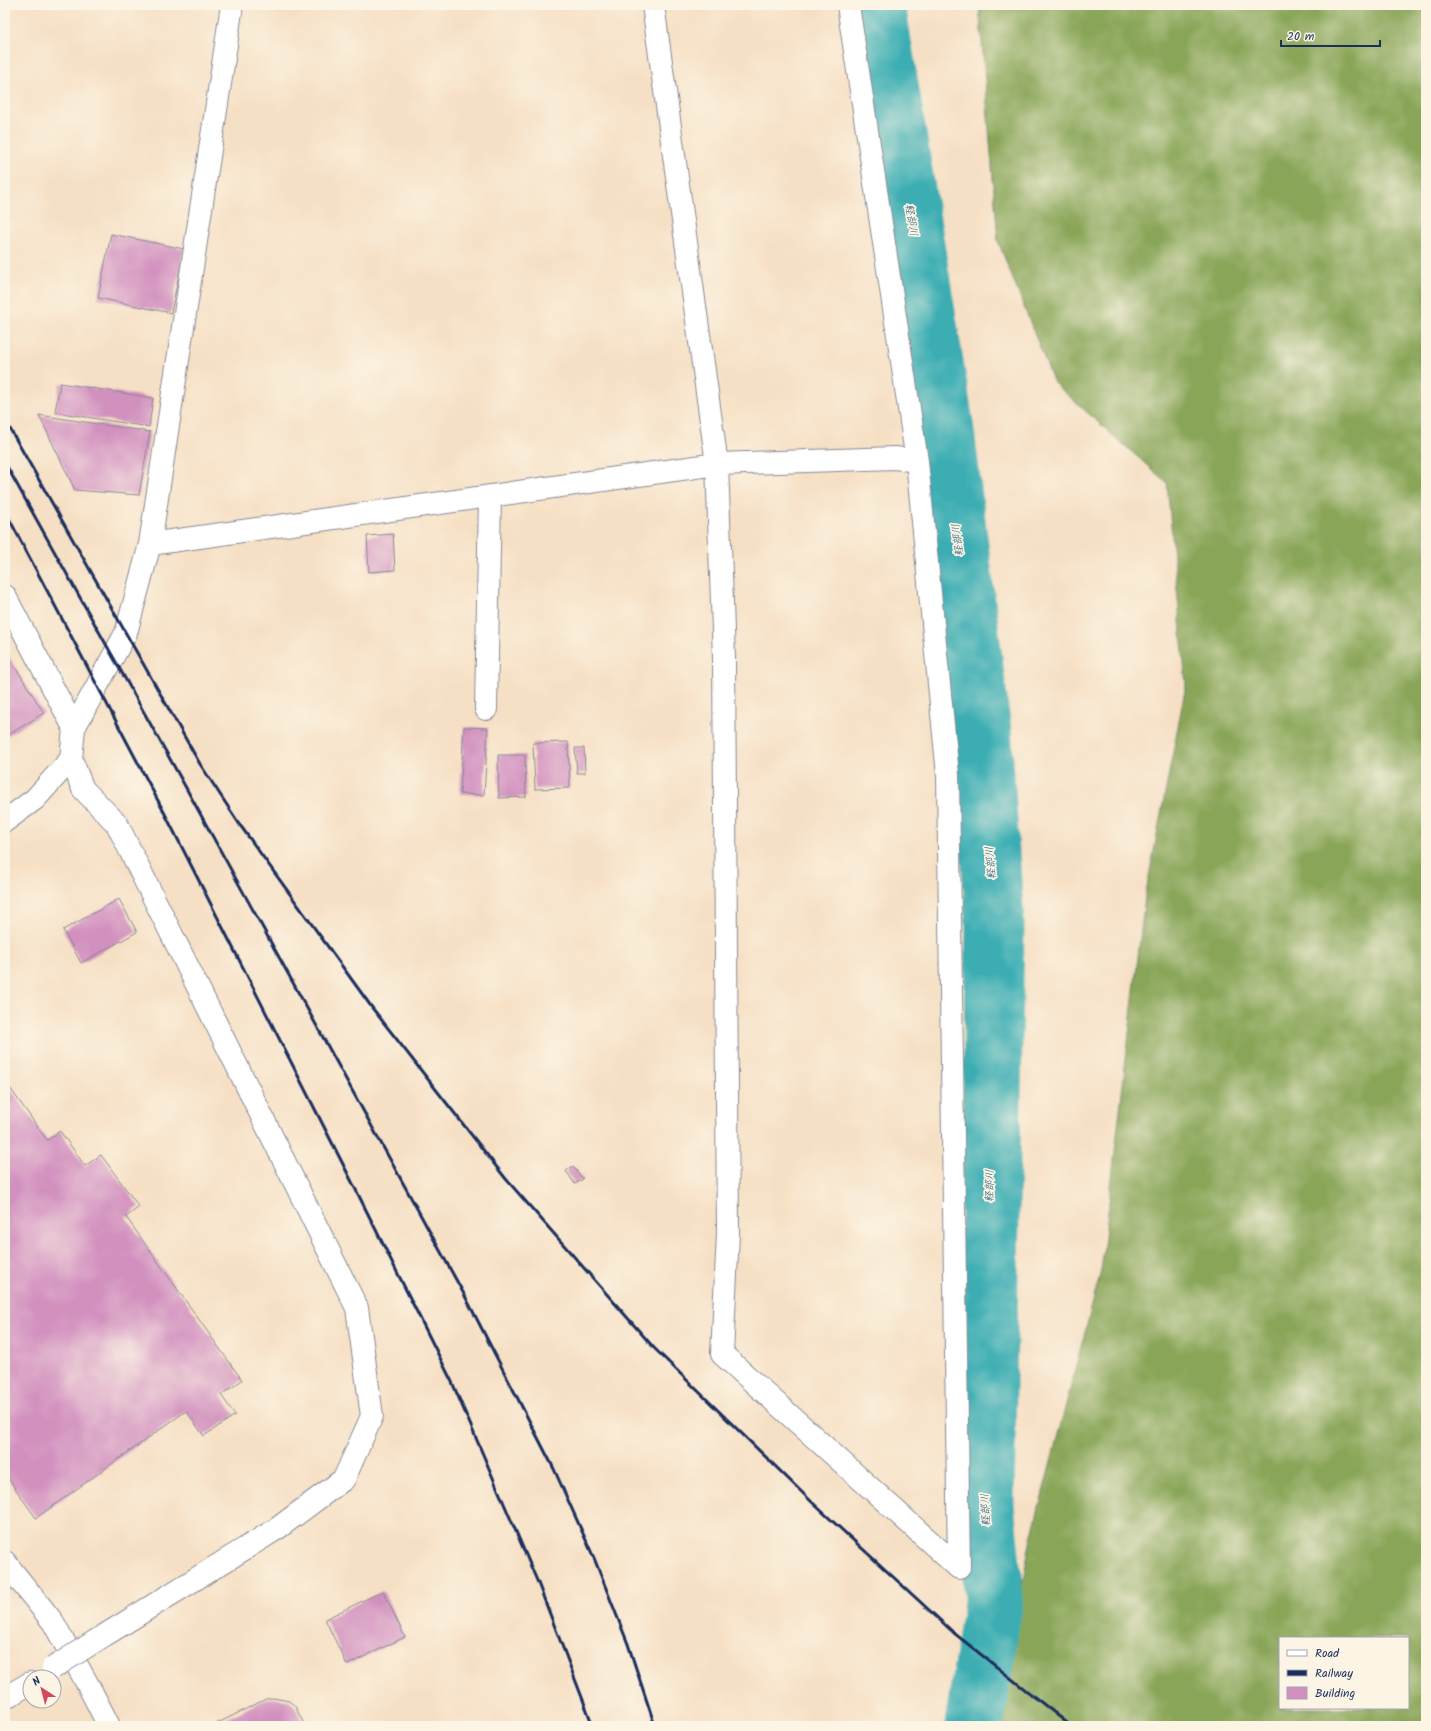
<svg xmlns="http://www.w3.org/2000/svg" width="1431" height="1731" font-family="Kalam,'Klee One',sans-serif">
	<rect width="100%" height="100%" fill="#fcf5e5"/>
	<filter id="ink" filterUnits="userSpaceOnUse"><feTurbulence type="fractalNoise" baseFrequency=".025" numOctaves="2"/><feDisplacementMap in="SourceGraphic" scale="8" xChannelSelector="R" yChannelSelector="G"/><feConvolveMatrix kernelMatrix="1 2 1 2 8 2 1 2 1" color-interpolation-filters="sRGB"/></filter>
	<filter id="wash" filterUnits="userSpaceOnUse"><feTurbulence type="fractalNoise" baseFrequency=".012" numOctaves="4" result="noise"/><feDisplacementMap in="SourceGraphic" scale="16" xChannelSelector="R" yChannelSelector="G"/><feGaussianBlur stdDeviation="0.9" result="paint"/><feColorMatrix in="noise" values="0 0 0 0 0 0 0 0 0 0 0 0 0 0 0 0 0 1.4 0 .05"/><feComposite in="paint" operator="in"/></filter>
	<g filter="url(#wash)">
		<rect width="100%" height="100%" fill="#f6e0c5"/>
		<path fill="#89a659" stroke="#526a5c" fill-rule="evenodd" d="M979,5H1426V1726H995L1031,1538L1101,1271L1145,897L1186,685L1167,483L1054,383L998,241ZM1280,1638H1408V1708H1280Z"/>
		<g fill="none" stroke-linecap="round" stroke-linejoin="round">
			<path stroke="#3badb3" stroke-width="59" d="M876,5L944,424L982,732L995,926L985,1504L994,1597L974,1726"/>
		</g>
		<g id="blocks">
			<path fill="#d290bf" d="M111,234L184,249L171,313L98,298Z
				M60,383L153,398L149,427L55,412Z
				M39,415L150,432L139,495L75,490Z
				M393,534L395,570L369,572L367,536Z
				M5,651L44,713L5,737Z
				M464,727L488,728L484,795L460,794Z
				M568,742L570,788L535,789L533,743Z
				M575,748H584L585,773H577Z
				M498,755H525L526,797L499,798Z
				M119,899L137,932L81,963L63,930Z
				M5,1081L47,1140L60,1131L85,1166L101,1155L139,1207L126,1217L242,1380L221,1395L235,1415L204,1436L186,1411L36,1518L5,1474Z
				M573,1166L583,1179L575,1184L566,1171Z
				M383,1591L405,1637L347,1665L325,1619Z
				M273,1698L289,1701L295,1706L305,1726H212L266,1699Z"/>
		</g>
	</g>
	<g filter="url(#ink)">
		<use href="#blocks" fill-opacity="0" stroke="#888892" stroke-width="1"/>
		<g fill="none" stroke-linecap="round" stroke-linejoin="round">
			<defs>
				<path id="minor" d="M653,5L717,464L724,658L728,1234L722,1354L959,1568L948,775L917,461L848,5
					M150,544L717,464L895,458L917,461
					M5,596L74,728
					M486,709L490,496
					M5,821L35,799L71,759L74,728L126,633L150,544L232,5
					M5,1562L53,1622L88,1685L109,1726"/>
				<path id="tertiary" d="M71,759L83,789L117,824L357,1308L372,1416L344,1479L278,1528L97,1640
					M5,1698L30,1683"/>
			</defs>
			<use href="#minor" stroke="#888892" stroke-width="24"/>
			<use href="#tertiary" stroke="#888892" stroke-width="24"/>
			<use href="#minor" stroke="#fff" stroke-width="22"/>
			<use href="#tertiary" stroke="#fff" stroke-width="22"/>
			<path stroke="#1b2f5e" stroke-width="3" d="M5,420L200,764L240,825L373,1009L506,1179L654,1348L815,1505L954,1633L1071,1726
				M5,463L180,777L465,1296L554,1469L594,1558L628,1644L655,1726
				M5,511L164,812L351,1180L452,1382L538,1583L593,1726"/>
			<defs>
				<path id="tertiary-bridge" d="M53,1668L97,1640"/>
			</defs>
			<use href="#tertiary-bridge" stroke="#888892" stroke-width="24" stroke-linecap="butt"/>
			<use href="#tertiary-bridge" stroke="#fff" stroke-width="22"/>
		</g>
	</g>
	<g text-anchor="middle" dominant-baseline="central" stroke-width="3.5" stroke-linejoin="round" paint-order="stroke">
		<g font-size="11" font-style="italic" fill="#265b7c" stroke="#fcf5e5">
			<text transform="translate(911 220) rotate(81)">軽部川</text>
			<text transform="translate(958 540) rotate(-97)">軽部川</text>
			<text transform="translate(991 863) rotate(-94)">軽部川</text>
			<text transform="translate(990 1186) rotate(-89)">軽部川</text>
			<text transform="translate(986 1510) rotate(-93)">軽部川</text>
		</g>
	</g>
	<rect width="1431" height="1731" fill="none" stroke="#fcf5e5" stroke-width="20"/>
	<rect x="1279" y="1637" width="130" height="72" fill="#fcf5e5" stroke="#a2a6af"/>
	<rect x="1287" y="1650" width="20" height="6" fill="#ffffff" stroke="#a2a6af"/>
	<text x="1315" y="1657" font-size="12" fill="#1b2f5e">Road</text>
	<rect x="1287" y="1670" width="20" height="6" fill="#1b2f5e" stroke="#a2a6af"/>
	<text x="1315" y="1677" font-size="12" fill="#1b2f5e">Railway</text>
	<rect x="1287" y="1687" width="20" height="12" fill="#d290bf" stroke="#a2a6af"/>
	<text x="1315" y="1697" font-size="12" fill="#1b2f5e">Building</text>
	<g transform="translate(42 1689) rotate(324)"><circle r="19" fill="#fcf5e5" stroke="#a2a6af"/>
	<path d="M0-3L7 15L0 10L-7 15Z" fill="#d1495b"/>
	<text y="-6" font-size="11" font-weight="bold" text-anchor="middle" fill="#1b2f5e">N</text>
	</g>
	<path d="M1281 40v6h99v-6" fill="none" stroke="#1b2f5e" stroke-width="2"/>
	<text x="1287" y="40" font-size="12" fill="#1b2f5e" stroke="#fcf5e5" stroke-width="3" paint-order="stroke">20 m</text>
</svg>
